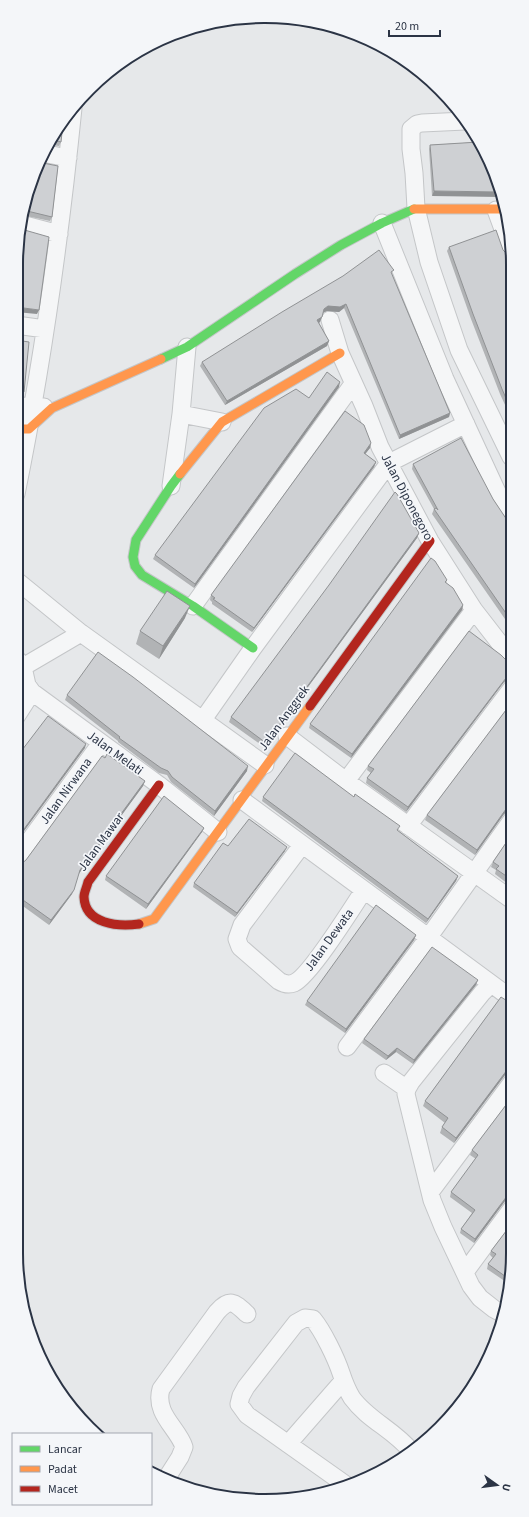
<svg xmlns="http://www.w3.org/2000/svg" width="529" height="1517" font-family="'Source Sans 3',sans-serif">
	<rect width="100%" height="100%" fill="#e6e8ea"/>
	<g fill="none" stroke-linecap="round" stroke-linejoin="round">
		<defs>
			<path id="street" d="M465,121L422,123L417,124L411,129V149L414,173L416,208L429,262L459,350L511,457
				M47,154L68,158
				M496,210L511,251
				M382,223L445,379L499,496L511,514
				M21,224L59,234
				M330,320L340,353L364,406L380,447L430,541L474,610L512,659
				M16,325L45,329
				M16,406L44,407
				M181,414L222,422
				M171,486L181,414L187,347
				M16,494C42,367 60,238 73,108
				M16,580L81,633L265,765
				M193,606L353,384
				M16,658L23,667L27,685L32,692L159,785L218,832
				M16,669L23,667L81,633
				M16,717L32,692
				M202,721L253,648L389,463L466,424
				M287,736L346,781L512,900
				M346,781L474,610
				M242,800L512,999
				M408,826L512,688
				M302,845L242,925L237,939L240,947L279,981C284,984 289,985 294,983C309,977 353,907 364,890
				M16,859L101,743
				M491,984L482,993L411,1082L407,1089L406,1094L432,1200L443,1227L471,1286L480,1298L494,1309L505,1315
				M347,1047L428,938L512,820
				M384,1073L407,1089
				M431,1191L513,1081
				M465,1272L513,1207
				M288,1444L343,1381
				M166,1479L180,1457L184,1447C178,1428 154,1414 161,1389L217,1312C230,1297 235,1303 247,1314
				M346,1485L247,1415L239,1404L241,1396L246,1387L296,1323L305,1318L313,1319C323,1331 336,1358 341,1373C344,1382 347,1390 352,1398C368,1420 394,1430 411,1451"/>
			<path id="fast" d="M161,359L187,347L295,274L341,245L382,223L414,209
				M180,474L171,486L136,540L133,557L135,566L142,575L193,606L253,648"/>
			<path id="slow" d="M414,209H504
				M16,429H29L52,408L161,359
				M180,474L222,422L340,353
				M139,924L154,919L310,706"/>
			<path id="jam" d="M310,706L430,541
				M139,924C118,927 85,924 84,897C84,892 87,887 88,882L159,785"/>
		</defs>
		<use href="#street" stroke="#c4c6c8" stroke-width="19"/>
		<use href="#fast" stroke="#c4c6c8" stroke-width="11"/>
		<use href="#slow" stroke="#c4c6c8" stroke-width="11"/>
		<use href="#jam" stroke="#c4c6c8" stroke-width="11"/>
		<use href="#street" stroke="#f5f6f7" stroke-width="17"/>
		<use href="#fast" stroke="#63d668" stroke-width="9"/>
		<use href="#slow" stroke="#ff974d" stroke-width="9"/>
		<use href="#jam" stroke="#b3261e" stroke-width="9"/>
	</g>
	<path fill="#b1b3b5" d="M63,123L61,142L59,146L52,145Z
		M479,142L432,196L429,149L430,145Z
		M24,200L52,217L50,221L22,215Z
		M449,247L503,250L511,260V418L500,394L471,319L447,251Z
		M392,274L450,413L449,417L399,439L344,308L339,312L327,311L323,313L320,322L319,323L329,341L327,346L225,405L200,366L202,362Z
		M339,387L194,588L153,559L155,555L309,398Z
		M371,443L370,448L365,454L376,462L374,467L252,632L212,604V602L210,600L211,595Z
		M413,464L493,499L511,526L512,629L432,514L434,509L412,469Z
		M419,533L417,538L264,747L229,722L231,717Z
		M447,580L446,583L463,605L462,610L351,758L309,728L310,724Z
		M185,618L159,659L136,644L140,631Z
		M510,664L504,682L406,812L366,783L367,778L371,773L367,770L368,766Z
		M67,695L247,771L214,816L171,782L167,775L159,773L118,742V741L65,700Z
		M145,781L143,786L78,874L72,894L49,925L16,901V864H21Z
		M263,797L398,831L458,876L456,881L426,923L262,801Z
		M508,811L504,814L475,855L425,820L427,815Z
		M204,828L202,832L146,909L105,880L106,876Z
		M512,834V887L495,874L496,870L491,867L493,862Z
		M228,846L285,851L235,917L193,887L194,883Z
		M416,935L414,940L345,1033L305,1005L307,1001Z
		M512,981V987L511,986Z
		M476,985L413,1064L396,1052L386,1060L362,1043L364,1039Z
		M501,997L509,1072L505,1075L454,1143L440,1133L442,1127L445,1123L423,1106L425,1101Z
		M513,1104V1197L509,1198L505,1201L474,1243L460,1233L461,1229L472,1213L450,1197L451,1192L476,1159L470,1155L472,1150Z
		M491,1251L513,1252L509,1284L487,1269L488,1264L493,1258L490,1255Z"/>
	<path fill="#909294" d="M434,191L499,192L500,197L432,196Z
		M346,304L344,308L339,312L327,311L322,313L324,309L328,306Z
		M16,307L39,310L37,314L16,312Z
		M322,317L320,322L316,325L317,320Z
		M329,341L327,346L225,405L227,401Z
		M340,382L339,387L194,588L195,584Z
		M16,392H24L23,396H16Z
		M450,413L449,417L399,439L400,435Z
		M371,443L370,448L362,458L364,453Z
		M376,462L374,467L252,632L254,628Z
		M419,533L417,538L264,747L266,743Z
		M463,605L462,610L351,758L352,754Z
		M190,606L185,618L159,659L163,646Z
		M512,675V678L504,682L406,812L408,807L506,678Z
		M86,744L85,748L16,842V840Z
		M248,766L247,771L214,816L215,811Z
		M145,781L143,786L78,875L80,870Z
		M512,805V810L508,811L504,814L475,855L477,850L506,809L509,806Z
		M204,828L202,832L146,909L148,904Z
		M287,847L285,851L235,917L237,913Z
		M458,876L456,881L426,923L428,919Z
		M74,890L72,894L49,925L51,920Z
		M416,935L414,940L345,1033L346,1029Z
		M478,980L476,985L413,1064L414,1060Z
		M397,1048L396,1052L386,1060L388,1056Z
		M511,1066H513V1072H509L505,1075L454,1143L456,1138L507,1070Z
		M511,1193H513V1197L509,1198L505,1201L474,1243L475,1239L507,1196Z"/>
	<path fill="#ced0d3" stroke="#909294" d="M63,123L61,142L54,140Z
		M479,142L487,155L499,192L434,191L430,145Z
		M43,163L58,166L52,217L23,210L24,200Z
		M21,229L49,237L39,310L16,307V264Z
		M496,230L503,250L509,256L511,260V410L502,389L473,314L449,247Z
		M379,250L393,269L394,270L391,272L450,413L400,435L346,304L340,307L328,306L324,309L322,317L317,320L329,341L227,401L202,362L282,312L343,276Z
		M16,340L29,342L24,392H16Z
		M327,372L340,382L195,584L155,555L264,408L296,389L309,398Z
		M345,411L364,425L371,443L364,453L376,462L254,628L213,599L215,598L211,595Z
		M461,438L493,499L511,526L512,622L434,509L436,508L438,510L413,464Z
		M395,492L397,494L419,533L266,743L231,717L329,585Z
		M431,558L435,561L447,580L445,582L453,588L463,605L352,754L310,724Z
		M167,591L190,606L163,646L140,631Z
		M469,631L501,655L510,664H512V675L506,678L408,807L367,778L374,769L368,766Z
		M98,652L133,677L248,766L215,811L172,777L168,771L161,768L119,738L120,737L67,695Z
		M512,702V805L509,806L506,809L477,850L427,815Z
		M48,716L86,744L16,840V758Z
		M295,753L354,797L355,794L400,826L397,830L458,876L428,919L263,797Z
		M107,754L145,781L80,870L74,890L51,920L16,895V864H21L26,860L102,756L105,758Z
		M164,796L204,828L148,904L106,876Z
		M249,819L287,847L237,913L194,883L223,843L228,846Z
		M512,834V880L496,869L499,866L493,862Z
		M376,905L416,935L346,1029L307,1001Z
		M432,947L478,980L414,1060L397,1048L388,1056L364,1039Z
		M501,997L512,1004L513,1066H511L507,1070L456,1138L442,1127L448,1118L425,1101Z
		M509,1101L513,1104V1193H511L507,1196L475,1239L461,1229L475,1210L451,1192L478,1155L472,1150Z
		M513,1222V1252L509,1279L488,1264L496,1254L491,1251Z"/>
	<g text-anchor="middle" dominant-baseline="central" stroke-width="3.5" stroke-linejoin="round" paint-order="stroke">
		<g font-size="13" fill="#2b3445" stroke="#f4f6f9">
			<text transform="translate(407 497) rotate(62)">Jalan Diponegoro</text>
			<text transform="translate(284 718) rotate(-54)">Jalan Anggrek</text>
			<text transform="translate(115 753) rotate(36)">Jalan Melati</text>
			<text transform="translate(66 791) rotate(-54)">Jalan Nirwana</text>
			<text transform="translate(101 842) rotate(-54)">Jalan Mawar</text>
			<text transform="translate(329 940) rotate(-54)">Jalan Dewata</text>
		</g>
	</g>
	<path d="M0 0H529V1517H0ZM264 23H265A241 241 0 0 1 506 264V1253A241 241 0 0 1 265 1494H264A241 241 0 0 1 23 1253V264A241 241 0 0 1 264 23Z" fill="#f4f6f9" fill-rule="evenodd"/>
	<path fill="none" stroke="#2b3445" stroke-width="2" d="M264 23H265A241 241 0 0 1 506 264V1253A241 241 0 0 1 265 1494H264A241 241 0 0 1 23 1253V264A241 241 0 0 1 264 23Z"/>
	<rect x="12" y="1433" width="140" height="72" fill="#f4f6f9" stroke="#a4a8b1"/>
	<rect x="20" y="1446" width="20" height="6" fill="#63d668" stroke="#a4a8b1"/>
	<text x="48" y="1453" font-size="12" fill="#2b3445">Lancar</text>
	<rect x="20" y="1466" width="20" height="6" fill="#ff974d" stroke="#a4a8b1"/>
	<text x="48" y="1473" font-size="12" fill="#2b3445">Padat</text>
	<rect x="20" y="1486" width="20" height="6" fill="#b3261e" stroke="#a4a8b1"/>
	<text x="48" y="1493" font-size="12" fill="#2b3445">Macet</text>
	<g transform="translate(497 1485) rotate(104)" stroke="#f4f6f9" stroke-width="3" paint-order="stroke">
	<path d="M0-3L7 15L0 10L-7 15Z" fill="#2b3445"/>
	<text y="-6" font-size="11" font-weight="bold" text-anchor="middle" fill="#2b3445">U</text>
	</g>
	<path d="M389 30v6h51v-6" fill="none" stroke="#2b3445" stroke-width="2"/>
	<text x="395" y="30" font-size="12" fill="#2b3445" stroke="#f4f6f9" stroke-width="3" paint-order="stroke">20 m</text>
</svg>
